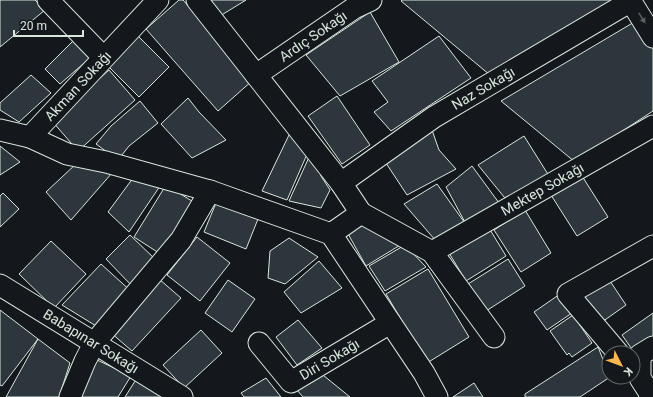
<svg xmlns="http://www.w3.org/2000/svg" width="653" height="397" font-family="Roboto,sans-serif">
	<rect width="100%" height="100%" fill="#14181c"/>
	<path fill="#2c363c" stroke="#d8e6dc" d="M0,0H35L45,10L0,47Z
		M179,0H183L253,80L218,111L146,29Z
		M198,0H246L220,16Z
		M402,0H615L496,80L401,1Z
		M370,12L399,62L340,96L306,55Z
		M641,18L653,48V111L575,162L501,101Z
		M137,35L169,67L139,97L107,65Z
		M439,36L471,78L391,131L374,112L388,102L372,81Z
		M74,40L91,57L60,84L45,69Z
		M109,70L135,100L78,151L52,121Z
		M31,75L51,93L19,122L0,110V103Z
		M337,96L370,145L342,164L308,116Z
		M188,98L199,112L226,140L192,158L161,124Z
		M140,101L158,123L129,146L118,160L96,144L111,126Z
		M432,130L439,150L456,169L407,195L384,160Z
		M289,135L308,152L287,200L262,191Z
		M524,136L551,179L509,203L478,165Z
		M0,146L20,162L0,175Z
		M310,155L319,162L321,176L330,190L321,208L289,201Z
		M77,163L112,173L71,220L46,192Z
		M472,166L502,207L467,226L446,187Z
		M582,176L608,217L577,236L551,195Z
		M133,178L160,186L129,232L108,212Z
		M437,184L467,226L436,241L404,204Z
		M166,185L195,203L162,255L134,237Z
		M3,193L19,209L0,227V196Z
		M216,203L258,219L246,249L204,232Z
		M525,210L551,253L521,272L494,230Z
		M362,222L402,244L366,266L347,232Z
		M489,228L506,256L466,281L449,253Z
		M130,235L158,262L133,287L106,259Z
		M197,237L230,263L200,301L167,275Z
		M289,238L318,257L285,284L268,278L270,251Z
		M51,241L86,274L54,308L19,274Z
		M405,245L426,267L385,291L369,266Z
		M508,259L525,286L486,311L468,284Z
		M319,261L342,288L301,313L284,292Z
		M101,264L133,293L101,329L62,305Z
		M428,269L469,337L427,363L386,294Z
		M606,275L626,305L602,322L581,292Z
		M159,279L181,298L132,351L110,332Z
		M228,280L255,299L232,332L205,313Z
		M560,294L572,313L547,330L534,312Z
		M0,310L38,339L2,386L0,385Z
		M653,313V343L636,355L622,335Z
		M573,315L592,343L572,357L569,353L567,355L550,331Z
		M298,320L322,348L297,365L276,337Z
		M201,330L222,353L184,388L163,365Z
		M38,339L70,363L59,397H6Z
		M598,347L610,377L580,397H525V394Z
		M95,359L131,376L118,397H78Z
		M318,371L350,397H303L296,389Z
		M137,378L164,397H125Z
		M266,378L281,397H244L241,393Z
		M474,383L483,397H453Z"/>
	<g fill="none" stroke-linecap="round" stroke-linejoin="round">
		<defs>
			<g id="minor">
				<path d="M48,0L103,57"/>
				<path d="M197,0L341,183L361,213L432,252L494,337"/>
				<path d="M630,0L653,37"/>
				<path id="s1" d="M256,75L354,8L371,0"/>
				<path d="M0,130L30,137L67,154L106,162L210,191L331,234L424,373L437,397"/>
				<path id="s2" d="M30,137L158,0"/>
				<path id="s3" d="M341,183L434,117L631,1"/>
				<path d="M331,234L361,213"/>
				<path id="s4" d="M432,252L653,126"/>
				<path id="s5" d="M0,285L182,397"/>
				<path id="s6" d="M259,343L291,382L390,323"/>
				<path d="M618,353L568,294L653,246"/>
				<path d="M70,397L85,361L95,342L181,240L210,191"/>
				<path d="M650,397L649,392L640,378V355L653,347"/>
			</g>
		</defs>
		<use href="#minor" stroke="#d8e6dc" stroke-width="23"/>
		<use href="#minor" stroke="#14181c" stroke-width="21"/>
	</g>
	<defs><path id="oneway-solid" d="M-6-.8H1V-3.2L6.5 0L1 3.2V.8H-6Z"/></defs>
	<use fill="#59605f" href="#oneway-solid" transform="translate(642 18) rotate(58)"/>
	<g text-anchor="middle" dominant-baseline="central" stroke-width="3" stroke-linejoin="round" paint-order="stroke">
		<g font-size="14" fill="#d8e6dc" stroke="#14181c">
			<text stroke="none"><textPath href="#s1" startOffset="69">Ardıç Sokağı</textPath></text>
			<text stroke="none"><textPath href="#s2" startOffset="70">Akman Sokağı</textPath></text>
			<text stroke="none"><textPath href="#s3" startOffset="171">Naz Sokağı</textPath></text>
			<text stroke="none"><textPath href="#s4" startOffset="127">Mektep Sokağı</textPath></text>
			<text stroke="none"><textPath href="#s5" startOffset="107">Babapınar Sokağı</textPath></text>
			<text stroke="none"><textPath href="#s6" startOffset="95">Diri Sokağı</textPath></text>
		</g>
	</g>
	<g transform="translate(621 365) rotate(132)"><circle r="19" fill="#14181c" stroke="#626a69"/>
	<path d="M0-3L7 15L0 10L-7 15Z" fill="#ffb74d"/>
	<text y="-6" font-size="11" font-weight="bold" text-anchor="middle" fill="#d8e6dc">K</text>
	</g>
	<path d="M14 30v6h69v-6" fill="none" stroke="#d8e6dc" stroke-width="2"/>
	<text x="20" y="30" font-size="12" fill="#d8e6dc" stroke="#14181c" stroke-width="3" paint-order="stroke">20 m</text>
</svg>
